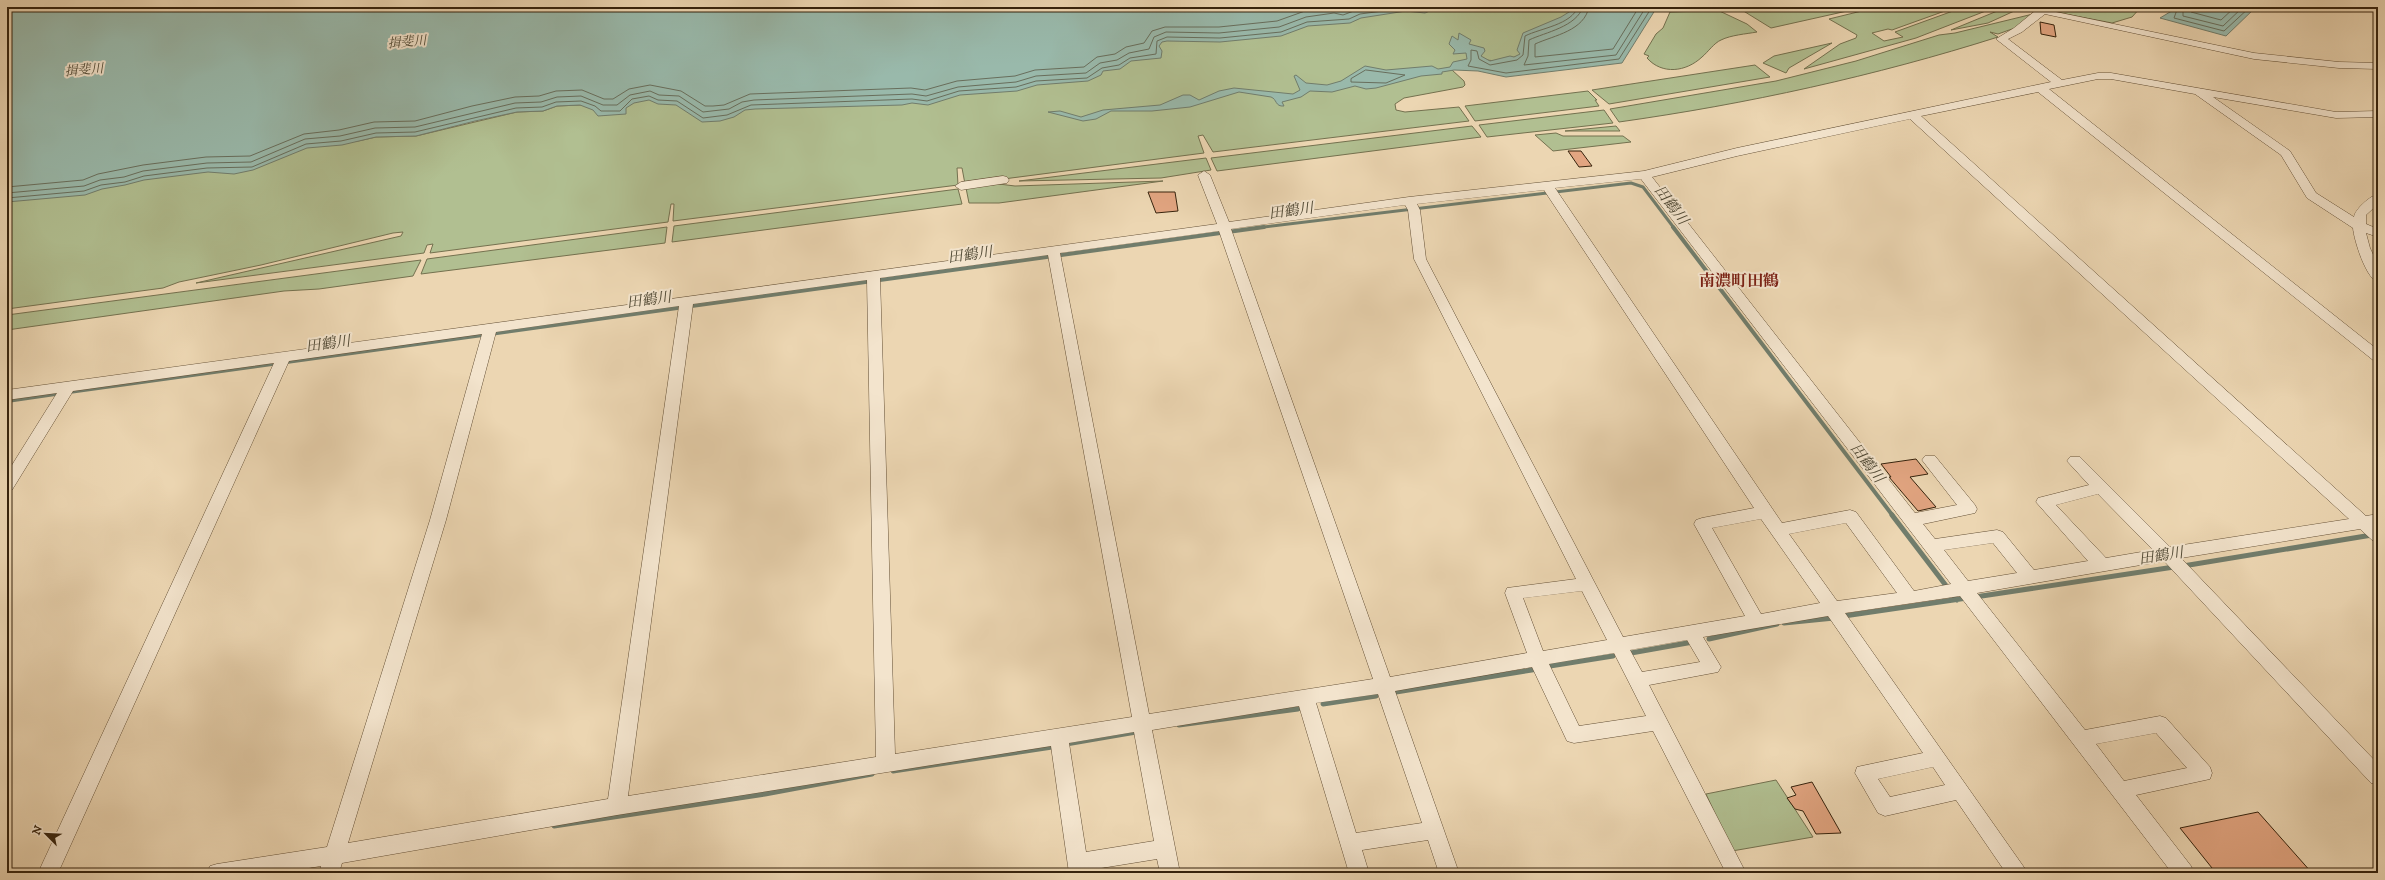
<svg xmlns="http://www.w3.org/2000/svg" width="2385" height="880" font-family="'IM FELL DW Pica','Noto Serif JP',serif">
	<rect width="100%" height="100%" fill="#ecd6b2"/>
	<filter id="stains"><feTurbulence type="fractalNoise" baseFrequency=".005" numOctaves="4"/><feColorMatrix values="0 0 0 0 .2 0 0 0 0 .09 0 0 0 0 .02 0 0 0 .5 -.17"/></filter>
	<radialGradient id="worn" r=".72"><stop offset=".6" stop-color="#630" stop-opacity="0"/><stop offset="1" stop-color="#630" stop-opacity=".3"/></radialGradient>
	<path fill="#b1bf91" stroke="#74714f" d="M1420,7H1624L1524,55L1497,61L1486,60L1452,70L1464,81L1465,85L1463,87L1404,98L1395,104L1396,110L1405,112L1459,107L1469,121L1213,152L1203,135L1198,136L1204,153L965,184L962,168H957L958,185L673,221L674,204H671L668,222L430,253L433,244L427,245L424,253L196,283L401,236L403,232L393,233L261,265L179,282L163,288L7,309V172L358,141L376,137L416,136L517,112L543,111L557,106L580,105L1151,40Z
		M1711,7L1747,24L1757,32C1746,34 1731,35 1721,40C1714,43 1708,52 1702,57C1686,72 1662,75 1647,58L1649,56L1644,54L1656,34L1663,28L1670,12L1702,11Z
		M1737,7H1865L1771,28Z
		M1878,7H1956L1892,30L1888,29L1872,33L1884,41L1903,37L1895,32L1964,7H1996L1916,38L1804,69L1840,44L1856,38L1857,35L1829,19Z
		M2007,7H2023L1988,23L1951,30Z
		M2050,7H2141L2132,17L2112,23L2050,11Z
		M2033,14L2015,30L2012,29L1998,34L1990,32L1998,37C1875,76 1747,104 1619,122L1610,109L1776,81L1856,61L1939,35L1955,33Z
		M1832,43L1789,68L1786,73L1763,63L1774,56Z
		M1755,65L1770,77L1609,104L1592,90Z
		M1588,91L1597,100H1595L1599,106L1475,121L1465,106Z
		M1604,110L1613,123L1487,137L1479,125Z
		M1472,126L1481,137L1217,171L1211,158Z
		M1616,126L1620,131H1565Z
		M1556,133L1563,136H1623L1631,142L1553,151L1535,135Z
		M1206,158L1211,170L1161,178L1019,181Z
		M1163,181L999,203H969L966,188L999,184L1015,186Z
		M958,189L962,204L672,242L674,226Z
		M667,227L665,243L421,274L427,259Z
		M421,260L413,276L319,289L284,291L7,330V315Z
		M1776,780L1813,837L1732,851L1706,794Z"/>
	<path fill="#99b9ab" stroke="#717d6c" d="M7,7H1439L1425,13L1406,11L1361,18L1350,23L1308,26L1281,36L1220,42L1167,41L1162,42L1159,46L1162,51L1161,58L1131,61L1120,69L1103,71L1101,75L1088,81L1037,85L1017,91L960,95L928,105L912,103L902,105L755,109L745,110L734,117L720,121L702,122L676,105L658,104L649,100L634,103L626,108V114L598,116L593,110L580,105L557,106L543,111L517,112L475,121L416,136L376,137L342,145L307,148L253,170L234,174L208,172L144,180L125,185L102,189L85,195L7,202Z
		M1577,7H1657L1622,63L1506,77L1478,71L1454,70L1442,72V74L1421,76L1376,88L1366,89L1355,86L1332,92L1310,91L1301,97L1282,102L1284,106C1275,107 1277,99 1271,97L1239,92L1190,107L1152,111H1111L1096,119L1083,121L1048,112L1060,111L1081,117L1103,110L1160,105L1183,95H1190L1199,100L1219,91L1234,88L1293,94L1300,90L1294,76L1296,75L1306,83L1327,85L1341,81L1365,66L1386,70L1432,66L1438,69L1450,67L1453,62L1467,59L1466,53L1453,54L1455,50L1449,44L1452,36L1458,40L1459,33L1471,40L1469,44L1484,48L1485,51L1481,56L1490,61L1510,56L1514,57L1520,54L1517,50L1523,33L1561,17Z
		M2172,7H2256L2226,36L2160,18L2175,9Z"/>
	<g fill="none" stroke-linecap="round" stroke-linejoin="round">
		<path stroke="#686e5c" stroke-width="1" d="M1578,7C1571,25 1541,28 1525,36L1523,55L1517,60L1490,65L1479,59L1477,51L1471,50V60L1468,66L1506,73L1619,59L1652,7
			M1583,7C1576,27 1546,32 1529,40L1528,56L1524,65L1616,55L1646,7
			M1589,7C1584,31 1555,35 1535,44V57L1613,49L1639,7
			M2178,7L2174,18L2224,31L2250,7
			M2183,7V16L2223,26L2243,7
			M2189,7L2191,12L2221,20L2235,7
			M1366,70L1405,75L1386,83L1351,82V79Z
			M7,187L83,180L98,174L143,165L206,157L250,156L304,134L339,130L374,122L415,121L472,106L515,97L539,96L556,91L582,90L604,99H613L629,89L650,85L681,91L705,106H713L724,105L750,94L911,88L925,90L957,81L1015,76L1035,70L1084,67L1097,57L1115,54L1126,47L1144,43L1152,31L1165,27H1219L1277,21L1305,11L1351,7
			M7,193L84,186L100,180L124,177L143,171L207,163L251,162L305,139L340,136L375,128L415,127L515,103L541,102L557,97L581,96L603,105H617L630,95L650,91L659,95L679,96L703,112L729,109L742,102L754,100L912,94L926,96L958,87L1016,82L1036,76L1086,73L1100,63L1117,60L1129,53L1149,49L1154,37L1166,32L1219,33L1279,27L1306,17L1334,13L1343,15L1359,9L1382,7
			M7,198L84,191L101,185L125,182L144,176L207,168L252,167L306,144L341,141L376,133L415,132L516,108L542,107L556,102L581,101L595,106L601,111H620L632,99L649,96L658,100L677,101L703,118L727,115L751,105L912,99L927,101L959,91L1016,87L1036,81L1087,78L1102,68L1119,65L1130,58L1156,54L1157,41L1167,37L1220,38L1281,32L1307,22L1349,19L1360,14L1413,7"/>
		<path stroke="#717d6c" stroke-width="3" d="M1256,228L1631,183L1643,187L1674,228"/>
		<path stroke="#717d6c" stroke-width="4" d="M1673,227L1893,516
			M69,392L1264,227
			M7,401L62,393"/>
		<path stroke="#717d6c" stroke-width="5" d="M1892,515L1957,600
			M2183,566L2378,534
			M1975,597L2174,567
			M1844,616L1967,598
			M1784,623L1834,618
			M1709,639L1777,624
			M1631,653L1693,642
			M1550,666L1613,656
			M1396,692L1538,669
			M1323,704L1376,696
			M1179,725L1298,709
			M1066,744L1136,732
			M893,771L1052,747
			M554,826L765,794L872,774"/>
	</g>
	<path fill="#e2a581" stroke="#36230d" d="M2040,22L2054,25L2056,37L2041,34Z
		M1568,151H1581L1592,166L1579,167Z
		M1148,192H1175L1178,211L1156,213Z
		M1916,459L1928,474L1910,477L1936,507L1918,511L1889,477H1891L1881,464Z
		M1812,782L1841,833L1816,834L1803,811L1795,809L1787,798L1796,795L1791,787Z
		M2258,812L2312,873H2216L2180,828Z"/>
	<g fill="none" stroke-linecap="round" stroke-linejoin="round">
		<defs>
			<path id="minor" d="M2040,7H2052L2051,9L2056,12L2254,53L2339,62L2378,63V69L2339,68L2254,59L2045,14L2022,32L2008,39L2062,80L2098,73H2111L2336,112L2378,111V117L2336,118L2213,97L2290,151L2316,193L2354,217C2355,209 2370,196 2378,194V204L2366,215V224L2378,229V237L2366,233L2370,248L2378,265V282C2366,279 2354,240 2353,228L2307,198L2281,155L2195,94L2111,79H2098L2049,89L2378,350V362L2373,360L2038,92L1921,116L2366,516L2378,514V542L2372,540L2360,529L2181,558L2378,764V785L2371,783L2164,561L1977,593L2085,730L2160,716L2166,718L2210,767L2212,773L2210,779L2136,795L2191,866L2194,873H2172L1960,596L1845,613L2028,873H2006L1956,800L1885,816L1878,813L1855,773L1857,767L1923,753L1828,616L1703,637L1721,667L1718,672L1649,685L1746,873H1726L1653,731L1574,743L1567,741L1532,667L1395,691L1459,873H1439L1428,840L1362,850L1369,873H1349L1299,706L1152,730L1180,873H1160L1157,859L1089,870V873H1069L1051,746L617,815L342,863L339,873H319L321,866L278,873H207L210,866L217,864L327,847L430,520L482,334L289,361L58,873H38L274,363L73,391L12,490L7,492V473L57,393L7,400V390L1217,224L1198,175L1204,171L1210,175L1229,222L1409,197L1644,171L1737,148L2051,82L1996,39L2014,28ZM1910,119L2349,519L2170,547L2080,457H2070L2067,461L2089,485L2038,498L2036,502L2088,561L2034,570L2003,532L1997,530L1935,539L1923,524L1975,513L1977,509L1975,505L1935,456H1925L1922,460L1957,505L1915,513L1652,177L1737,156ZM1641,179L1951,584L1914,591L1856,512L1850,510L1782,523L1555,188ZM1544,190L1754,508L1702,518L1696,520L1694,524L1745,616L1623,637L1426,259L1420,210L1417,204ZM1405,205L1408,210L1414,259L1576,579L1507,588L1505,593L1527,653L1390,677L1231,229ZM1219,231L1373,679L1149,714L1060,253ZM1048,255L1132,717L895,754L880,278ZM867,280L876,757L628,796L693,304ZM679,306L608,799L348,843L446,520L496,332ZM2098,494L2153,550L2106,558L2056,505ZM1761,519L1820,603L1761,614L1712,528ZM1846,523L1897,593L1837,601L1789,534ZM1993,543L2017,573L1968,581L1944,550ZM1582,591L1607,640L1543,651L1523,598ZM1687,640L1700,662L1642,672L1630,650ZM1614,653L1646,716L1579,726L1549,664ZM1378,694L1422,823L1356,833L1316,703ZM1134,732L1154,841L1086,852L1069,743ZM2156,733L2187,768L2124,781L2096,744ZM1933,767L1945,785L1890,797L1878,779Z
				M1003,176L1007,177L1009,180L1007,183L961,190L955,186L961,182Z"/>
		</defs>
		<use href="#minor" stroke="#645036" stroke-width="1"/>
		<use href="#minor" fill="#f3e4cd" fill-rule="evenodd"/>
	</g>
	<g text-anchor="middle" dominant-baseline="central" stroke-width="4" stroke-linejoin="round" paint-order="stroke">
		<g font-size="13" font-style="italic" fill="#4f4834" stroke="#f3e4cd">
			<text transform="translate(407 42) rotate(-5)">揖斐川</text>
			<text transform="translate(84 70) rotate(-5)">揖斐川</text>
		</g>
		<g font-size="15" font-style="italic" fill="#4f4834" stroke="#f3e4cd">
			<text transform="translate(1671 205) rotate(53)">田鶴川</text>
			<text transform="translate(1291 211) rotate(-8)">田鶴川</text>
			<text transform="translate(970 255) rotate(-8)">田鶴川</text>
			<text transform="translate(649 300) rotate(-8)">田鶴川</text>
			<text transform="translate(328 344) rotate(-8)">田鶴川</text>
			<text transform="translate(1867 463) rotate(53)">田鶴川</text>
			<text transform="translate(2161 556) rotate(-9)">田鶴川</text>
		</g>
		<g font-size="16" font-weight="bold" fill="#7a1f14" stroke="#f3e4cd">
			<text x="1739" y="281">南濃町田鶴</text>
		</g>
	</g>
	<rect width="2385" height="880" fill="none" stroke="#ecd6b2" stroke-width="24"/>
	<rect x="8" y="8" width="2369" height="864" fill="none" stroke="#36230d" stroke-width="2"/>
	<rect x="12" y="12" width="2361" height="856" fill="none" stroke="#36230d"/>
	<g transform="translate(46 834) rotate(294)" stroke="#f3e4cd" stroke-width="3" paint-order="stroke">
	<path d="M0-3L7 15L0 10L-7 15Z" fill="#36230d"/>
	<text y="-6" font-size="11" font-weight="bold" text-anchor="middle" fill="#36230d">N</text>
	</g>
	<rect width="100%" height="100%" filter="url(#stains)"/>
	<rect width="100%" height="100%" fill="url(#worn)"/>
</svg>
